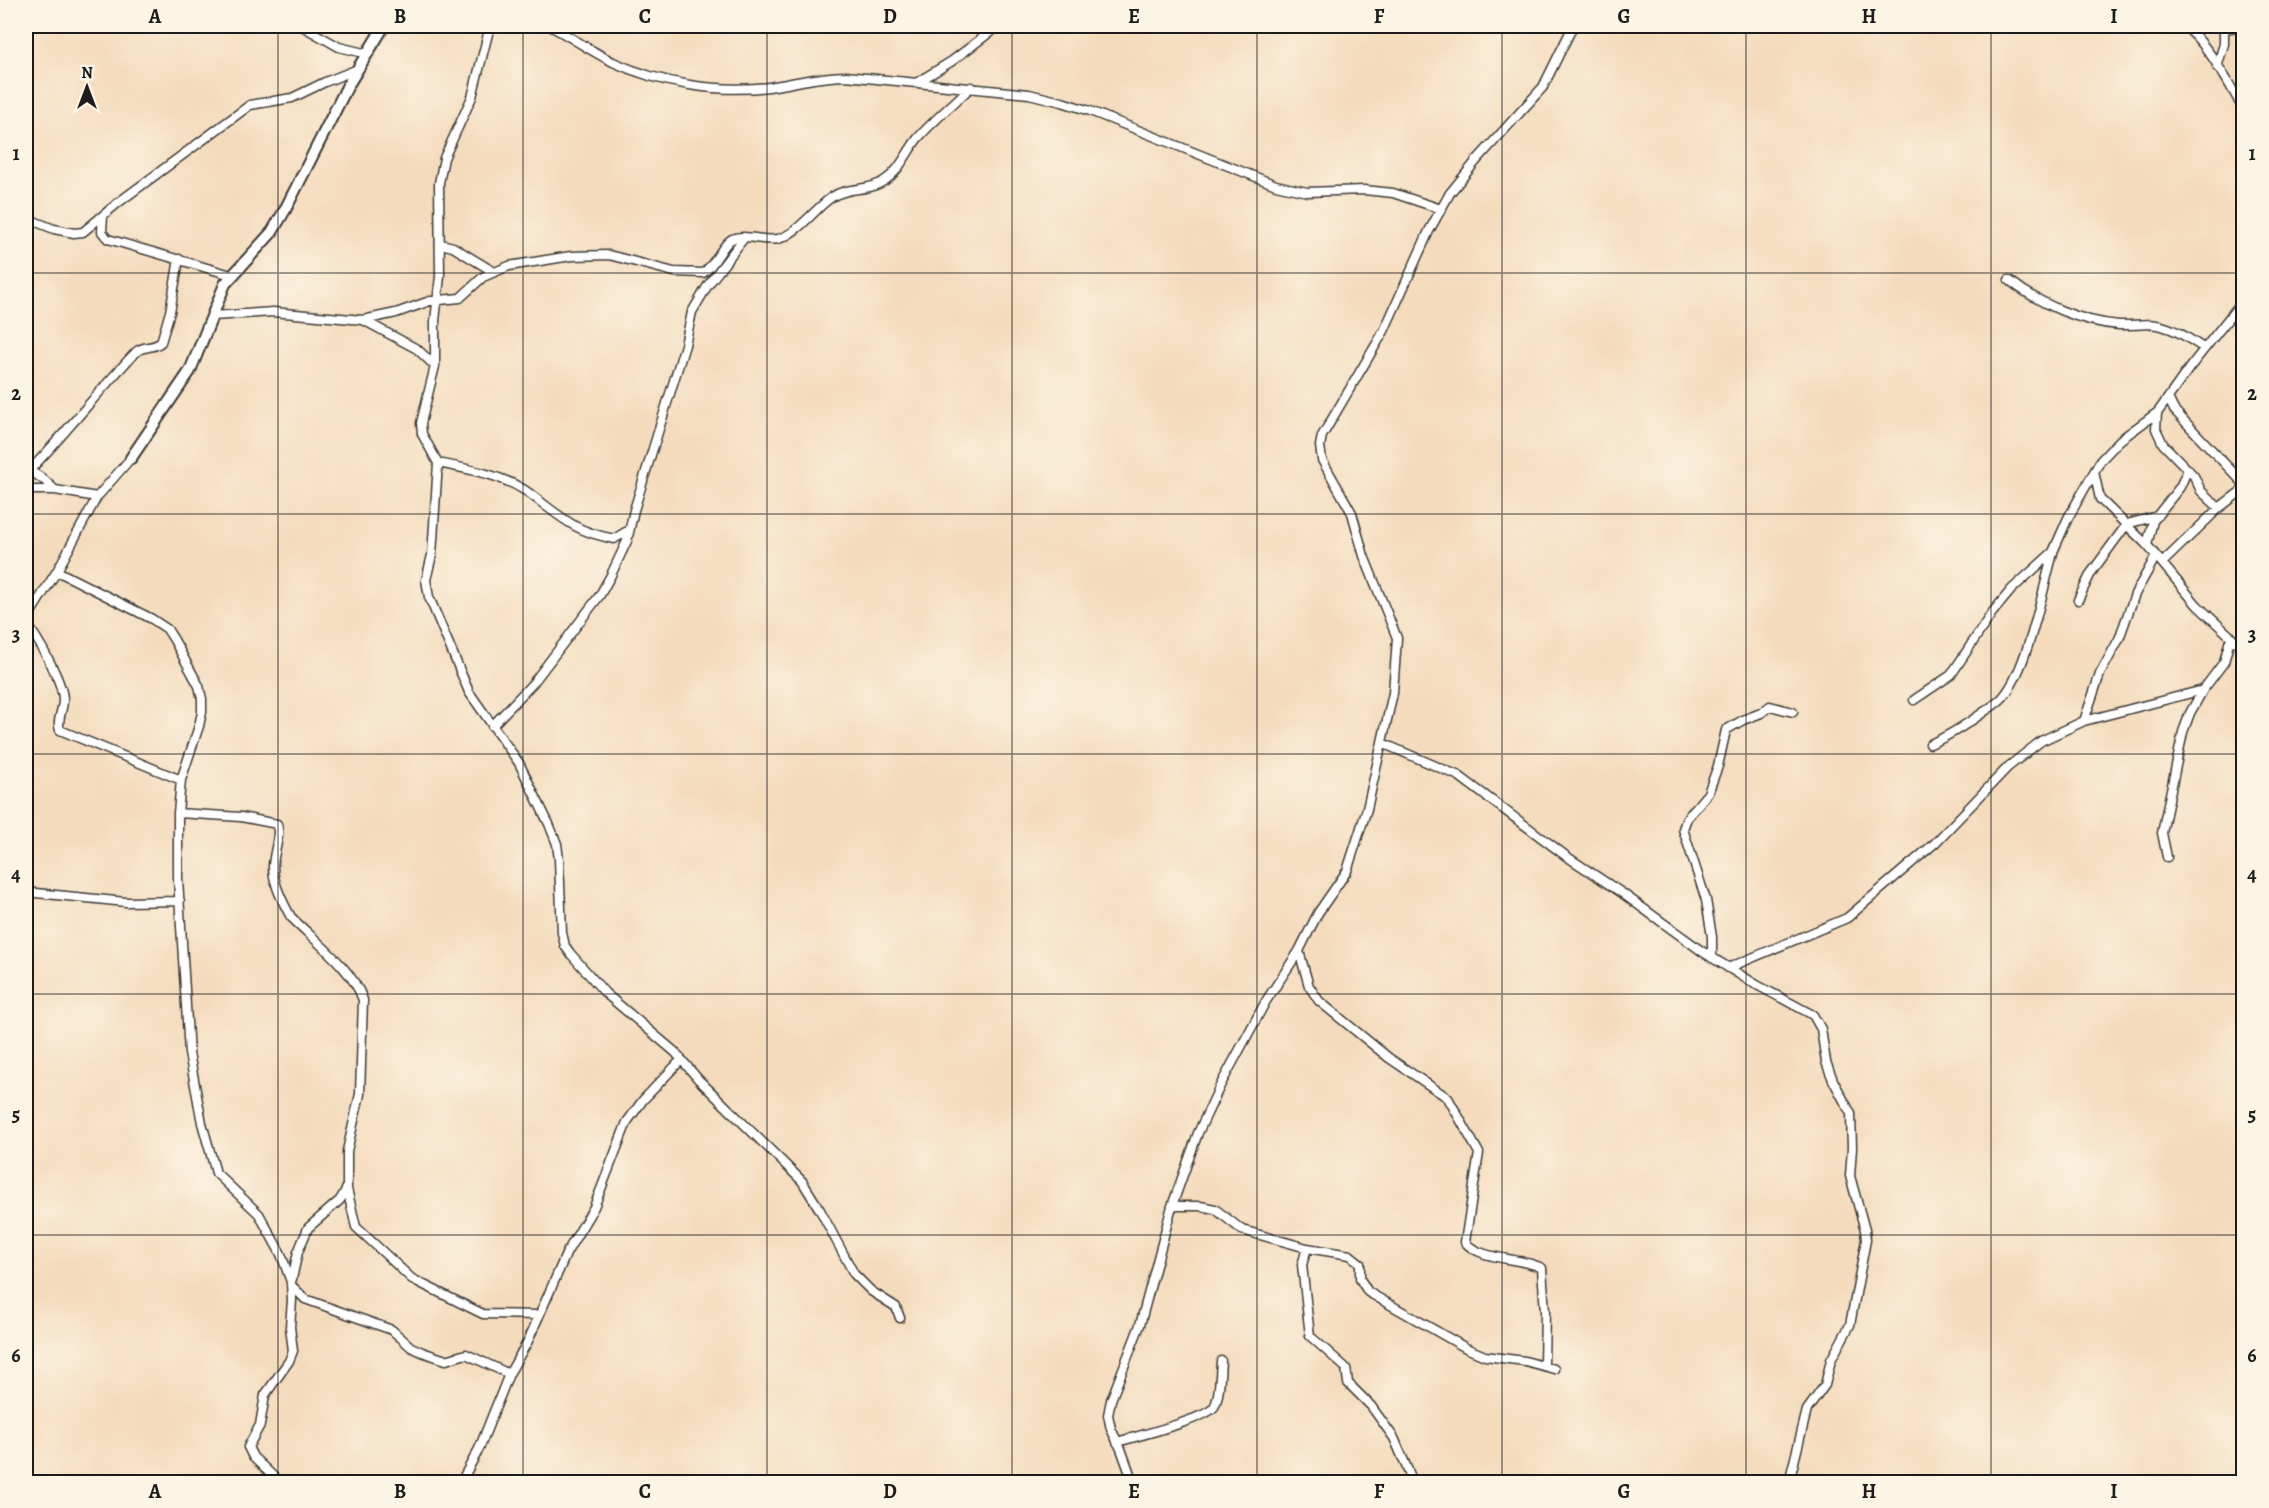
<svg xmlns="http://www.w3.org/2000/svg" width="2269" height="1508" font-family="Alegreya,serif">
	<rect width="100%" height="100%" fill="#fcf5e5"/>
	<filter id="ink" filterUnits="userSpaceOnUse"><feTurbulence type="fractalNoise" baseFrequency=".0167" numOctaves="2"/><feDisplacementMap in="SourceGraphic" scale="12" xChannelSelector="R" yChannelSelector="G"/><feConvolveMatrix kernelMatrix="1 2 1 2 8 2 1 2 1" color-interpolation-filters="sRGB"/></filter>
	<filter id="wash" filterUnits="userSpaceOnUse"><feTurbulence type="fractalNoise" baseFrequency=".008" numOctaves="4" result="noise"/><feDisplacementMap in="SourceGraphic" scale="24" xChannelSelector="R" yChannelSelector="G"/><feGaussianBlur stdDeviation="1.35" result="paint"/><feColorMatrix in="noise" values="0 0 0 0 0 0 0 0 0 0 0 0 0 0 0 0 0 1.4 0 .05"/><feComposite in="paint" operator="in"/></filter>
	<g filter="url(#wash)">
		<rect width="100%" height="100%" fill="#f4dbbd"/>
	</g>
	<g filter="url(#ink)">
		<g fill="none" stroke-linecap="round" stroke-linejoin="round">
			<defs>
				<path id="minor" d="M302,26L339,47L368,54
					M490,26L472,97L444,158L439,183L440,276L435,321V366L421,423L422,434L438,463L432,555L426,580L429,597L469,692L519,763L549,824L557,844L559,860L562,933L565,946L570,953L605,993L675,1052L699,1080L802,1181L820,1210L854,1274L871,1291L896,1307L900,1318
					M550,26C571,37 591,51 613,62C661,84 717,93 769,87C795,83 820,76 846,76L1029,94L1062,102L1090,111L1276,185L1307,192L1364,190L1393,193L1441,209
					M2184,26C2207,42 2231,86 2244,111
					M2224,29L2243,26
					M2217,67L2224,44V26
					M918,82L952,61L998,26
					M103,216L102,232L108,239L231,275
					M26,218L54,229L74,233L83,232L119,202L250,105L292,98L325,82L358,69
					M441,244L453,247L494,272
					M2009,280C2039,304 2081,322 2119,325C2137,326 2149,321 2168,328C2181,332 2193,342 2204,348
					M2244,299L2190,367L2158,412L2120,440L2101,460L2094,472L2100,499L2147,545L2197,605L2244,649
					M213,316L273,312L363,320L396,313L430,301L460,298L483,277L509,266L571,256L609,255L674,272L703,273C716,264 722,244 732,239C745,233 763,242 778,239C798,234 815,208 832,197C848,186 868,192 884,181C900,171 906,153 918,138C934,120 953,104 971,87
					M363,320L417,349L435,366
					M2168,398L2174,410L2244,484
					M2157,413L2156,429L2163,444L2194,476L2201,491L2219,508
					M438,463C468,469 499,474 526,491C542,502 557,516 575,526C587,533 600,536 614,539L629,530
					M27,469L43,479L55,490
					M30,470C67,432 99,390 136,352C143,345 154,349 161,342L170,312L179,259
					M26,490H55L97,497
					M2127,524L2157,516
					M2147,545L2153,521L2180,487L2188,469
					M2162,563L2219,508L2244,489
					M57,571L152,619L167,629L174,640L199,686L202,699V712L199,726L181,780L178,813V879L189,1053L202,1123L216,1173L259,1214L281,1254L291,1282L292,1300L290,1327L293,1351L289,1361L265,1395L260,1425L248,1447L253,1457L279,1482
					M2078,600L2091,573L2127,524
					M26,620L57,571L97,497L131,458
					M26,623C38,639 61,678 63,698C64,709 56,720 60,730L181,780
					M1914,700L1951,675L1992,613L2012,589L2053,552L2068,518L2094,472
					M2084,721L2100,674L2119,639L2135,594L2156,556
					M492,726L533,683L600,595L611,575L627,541L634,510L685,345L692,312L708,285L744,238
					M1382,743L1459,776L1566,856L1622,893L1703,952L1755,984L1813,1015L1821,1029L1826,1062L1833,1080L1851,1114L1852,1148L1850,1176L1865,1230L1866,1240L1850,1325L1831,1360L1825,1385L1807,1410L1789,1482
					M1930,744C1949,736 1964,726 1981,714C1989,708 1997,704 2003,697C2027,671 2043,589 2053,553
					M178,813L241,817L277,824C281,837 273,853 273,867C273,883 283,903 291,917C314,940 353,969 363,1000L360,1094L347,1151V1188L340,1200L308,1228L298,1252L292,1279
					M2167,857L2162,833L2183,732L2190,713L2203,690L2224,662L2231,636
					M26,892L126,902L180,901
					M1299,951L1309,986L1319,1001L1389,1058L1448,1098L1479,1153L1465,1242C1481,1261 1521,1257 1542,1268L1545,1312L1544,1365
					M1712,958V937L1706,900L1683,829L1687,818L1708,793L1718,766L1726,730L1743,720L1761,713L1770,706L1793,712
					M1728,968L1847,918L1935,843L2008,767L2041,741L2084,721L2203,690
					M347,1189L356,1227L412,1279L483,1314L539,1315
					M1172,1206H1200L1215,1209L1242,1230L1307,1248L1350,1255L1360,1263V1279L1368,1292L1466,1348L1485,1356L1525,1361L1554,1369
					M1307,1248L1302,1265L1310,1336L1346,1368L1348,1383L1371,1406L1394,1438L1413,1482
					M291,1285L305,1299L392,1330L411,1347L422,1352L446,1360L466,1354L509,1374
					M1117,1442C1134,1437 1206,1419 1214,1407C1220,1398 1220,1372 1221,1361
					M461,1482L479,1449L509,1374L528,1341L567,1252L594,1207L627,1122L643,1100L681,1060
					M1133,1482L1121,1449L1111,1429L1108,1415L1111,1400L1140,1325L1172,1206L1198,1133L1220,1086L1266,1001L1299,951L1318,913L1347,871L1367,809L1393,693L1397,638L1364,556L1352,513L1322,460L1320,446L1322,436L1384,331L1429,231L1450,193L1477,160L1543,87L1573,26"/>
				<path id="tertiary" d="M131,458L190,371L225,284L272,232L285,210L348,85L384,26"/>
			</defs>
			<use href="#minor" stroke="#3c3934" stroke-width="11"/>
			<use href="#tertiary" stroke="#3c3934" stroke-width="14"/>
			<use href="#minor" stroke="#fff" stroke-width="8"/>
			<use href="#tertiary" stroke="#fff" stroke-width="10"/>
		</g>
	</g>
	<path fill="none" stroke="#1c1c1c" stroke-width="1.5" stroke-opacity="0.55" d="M278,26V1482M523,26V1482M767,26V1482M1012,26V1482M1257,26V1482M1502,26V1482M1746,26V1482M1991,26V1482M26,273H2244M26,514H2244M26,754H2244M26,994H2244M26,1235H2244"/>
	<rect width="2269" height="1508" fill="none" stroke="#fcf5e5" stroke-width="66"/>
	<g transform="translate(87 87)" stroke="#fcf5e5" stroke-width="4.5" paint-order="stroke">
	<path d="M0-4.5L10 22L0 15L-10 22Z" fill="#1c1c1c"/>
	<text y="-9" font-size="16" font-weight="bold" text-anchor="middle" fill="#1c1c1c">N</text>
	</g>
	<rect x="33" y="33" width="2203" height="1442" fill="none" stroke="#1c1c1c" stroke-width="2"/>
	<g font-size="20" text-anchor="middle" font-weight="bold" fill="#1c1c1c">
		<text x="155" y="23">A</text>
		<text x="400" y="23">B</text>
		<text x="645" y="23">C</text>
		<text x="890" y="23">D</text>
		<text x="1134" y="23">E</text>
		<text x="1379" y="23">F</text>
		<text x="1624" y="23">G</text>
		<text x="1869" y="23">H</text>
		<text x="2114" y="23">I</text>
		<text x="16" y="160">1</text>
		<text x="2252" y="160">1</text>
		<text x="16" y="400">2</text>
		<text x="2252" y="400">2</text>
		<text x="16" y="641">3</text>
		<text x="2252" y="641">3</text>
		<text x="16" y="881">4</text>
		<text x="2252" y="881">4</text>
		<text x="16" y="1121">5</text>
		<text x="2252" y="1121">5</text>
		<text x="16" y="1362">6</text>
		<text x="2252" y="1362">6</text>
		<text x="155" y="1498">A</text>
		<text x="400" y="1498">B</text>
		<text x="645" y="1498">C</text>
		<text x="890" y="1498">D</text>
		<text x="1134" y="1498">E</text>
		<text x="1379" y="1498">F</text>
		<text x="1624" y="1498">G</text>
		<text x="1869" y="1498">H</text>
		<text x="2114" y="1498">I</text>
	</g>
</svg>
